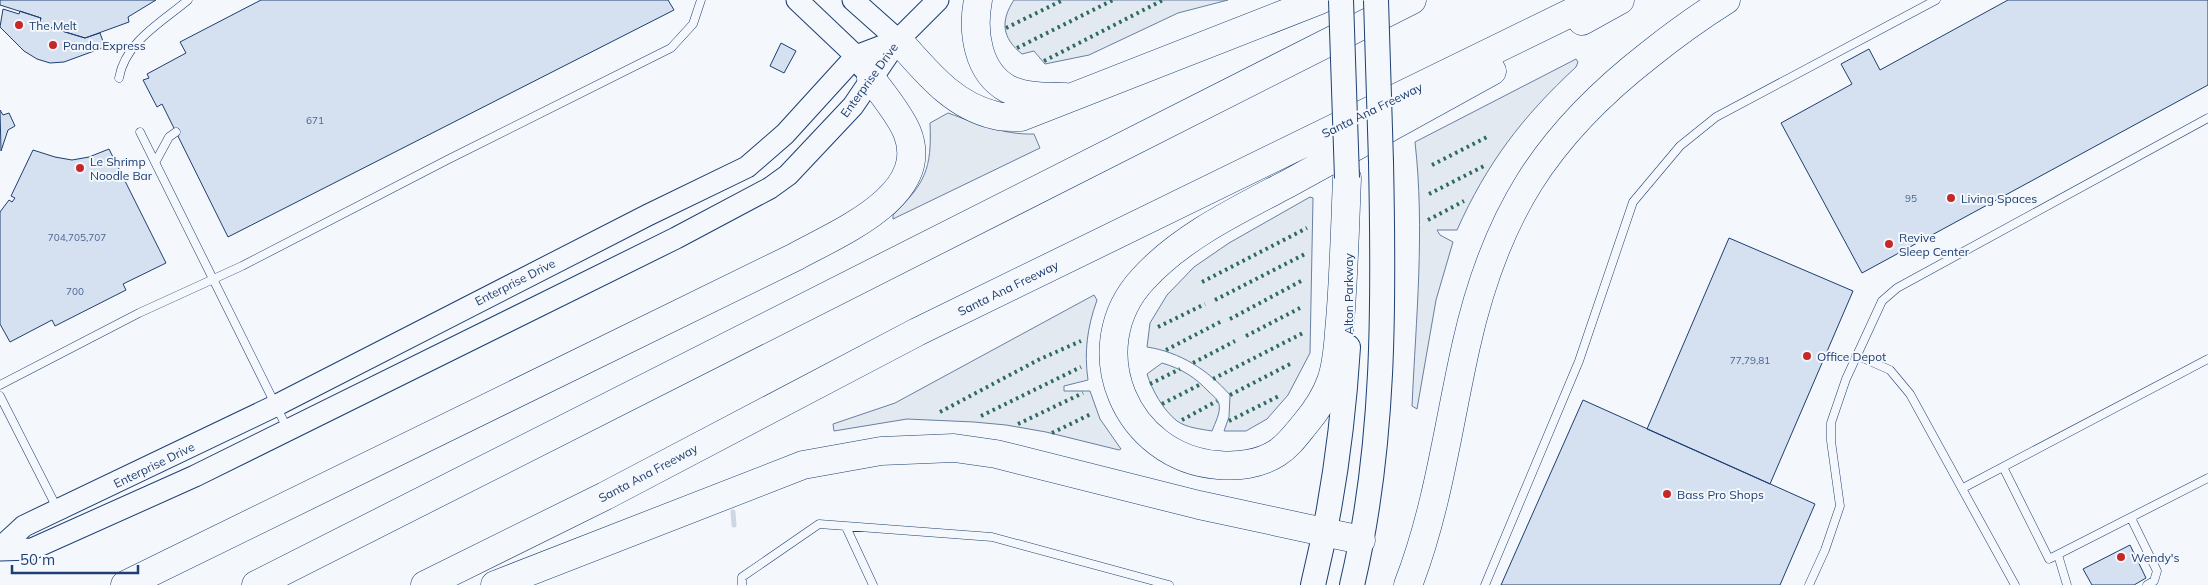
<svg xmlns="http://www.w3.org/2000/svg" width="2208" height="585" font-family="Mulish,sans-serif">
	<rect width="100%" height="100%" fill="#f4f7fb"/>
	<path fill="#e3e9f0" stroke="#687fa3" d="M1014,0H1228L1178,13L1089,55L1045,64L1034,51L1022,54C1002,38 1000,21 1014,0Z
		M1576,59L1578,62L1576,67C1522,117 1487,163 1457,230H1437L1440,235L1453,242L1436,300L1417,409L1412,406C1416,318 1425,230 1415,142Z
		M948,113C976,123 1003,135 1034,134L1040,148L893,219V215C925,183 932,170 930,123Z
		M1310,197L1313,198L1310,353L1288,395L1267,419L1246,431H1224L1229,417L1230,395C1208,370 1180,352 1147,347L1150,323L1167,295L1194,267L1229,243Z
		M1094,295L1097,300C1087,328 1084,352 1088,380L1064,386V391H1090L1100,419L1121,449L1119,450L1046,432L1006,425L974,422L907,419L834,431L833,424L895,403Z
		M1162,363C1182,369 1195,377 1209,392C1212,395 1218,399 1219,404C1221,412 1215,423 1212,431C1201,429 1187,428 1177,421C1163,410 1152,390 1147,374Z"/>
	<g fill="none" stroke-linecap="round" stroke-linejoin="round">
		<path stroke="#cfd7e4" stroke-width="5" d="M733,512L734,525"/>
	</g>
	<path fill="#d5e0f0" stroke="#1d3f73" d="M0,0H156L128,17L129,22L85,38L39,24L41,18L0,5Z
		M261,0H668L674,10L228,237L162,104L157,107L143,80L149,78L147,74L186,53L180,42Z
		M2008,0H2208V85L1862,273L1781,123L1852,84L1841,64L1869,49L1880,70Z
		M3,9L19,14L20,11L41,18L39,24L85,38L100,33L105,47L64,62L50,63L37,59L24,51L0,27Z
		M781,43L796,51L784,73L770,66Z
		M0,110L3,115L9,113L15,126L8,130L1,151Z
		M109,149L166,263L123,284L126,290L55,326L52,320L10,342L0,324V212L9,200L12,202L15,198L11,196L33,150L55,157L72,160L89,157Z
		M1729,238L1853,291L1770,484L1647,429Z
		M1583,400L1815,504L1780,585H1501Z
		M2130,545L2146,578L2134,585H2092L2083,569Z"/>
	<g fill="none" stroke-linecap="round" stroke-linejoin="round">
		<defs>
			<path id="lane" d="M119,78C125,42 162,22 188,0
				M140,132L287,428
				M156,161L169,137L176,132
				M1856,355L1890,370L1910,394L2015,585
				M0,385L139,313L242,266L447,160L671,48L693,24L701,0
				M0,396L57,508
				M2003,467L2049,559L2208,478
				M1963,488L2208,359
				M2131,518L2157,571L2154,581L2147,585
				M846,527L873,585
				M2058,555L2067,585
				M742,585V577L819,524L992,537L1169,585
				M1485,585L1579,361L1633,202L1680,146L1716,117L1936,0
				M1809,585L1825,550L1840,506L1831,441V423L1846,379L1882,301L1897,288L2208,118"/>
			<path id="secondary" d="M797,0L856,56L863,68
				M853,0L898,40
				M0,548L24,526L277,405L648,215L747,167L785,134L856,56L898,40
				M0,550L32,549L195,476L676,238L770,188L788,175L853,106L898,40L938,0"/>
			<path id="primary" d="M1313,585C1332,507 1343,428 1348,347
				M1352,585C1385,446 1384,303 1381,162"/>
			<path id="highway" d="M978,0C972,31 977,72 1008,89C1024,97 1047,97 1065,97
				M1582,21L1620,0
				M898,40C926,71 952,105 994,115C1002,118 1012,117 1021,117L1320,0
				M1347,178C1345,226 1344,273 1340,321C1338,341 1338,362 1331,381C1325,398 1316,411 1305,424C1296,435 1288,446 1277,453C1260,464 1237,467 1218,465C1126,458 1079,348 1143,279C1182,236 1240,209 1291,182C1358,145 1425,108 1492,71
				M125,585L795,257C836,234 933,196 907,132C899,113 883,95 871,78
				M256,585L1412,0
				M425,585L605,496L917,332L1597,0
				M495,585L803,465L881,451L954,448L996,454L1199,505L1361,540
				M1408,585C1438,508 1448,426 1466,346C1495,216 1545,136 1649,55C1674,35 1699,17 1726,0"/>
		</defs>
		<use href="#lane" stroke="#1d3f73" stroke-width="9"/>
		<use href="#secondary" stroke="#1d3f73" stroke-width="23"/>
		<use href="#primary" stroke="#1d3f73" stroke-width="26"/>
		<use href="#highway" stroke="#1d3f73" stroke-width="29"/>
		<use href="#lane" stroke="#f4f7fb" stroke-width="8"/>
		<use href="#secondary" stroke="#f4f7fb" stroke-width="21"/>
		<use href="#primary" stroke="#f4f7fb" stroke-width="24"/>
		<use href="#highway" stroke="#f4f7fb" stroke-width="28"/>
		<defs>
			<path id="primary-bridge" d="M1341,0L1347,178
				M1376,0L1381,162"/>
		</defs>
		<use href="#primary-bridge" stroke="#1d3f73" stroke-width="26" stroke-linecap="butt"/>
		<use href="#primary-bridge" stroke="#f4f7fb" stroke-width="24"/>
		<path stroke="#2c6c60" stroke-width="4" stroke-dasharray="2.5 4" stroke-linecap="butt" d="M1006,28L1063,0
			M1017,48L1113,0
			M1044,61L1163,0
			M1432,165L1487,137
			M1429,194L1484,166
			M1428,220L1464,201
			M1202,282L1307,228
			M1215,300L1307,253
			M1230,319L1303,280
			M1158,327L1205,304
			M1246,336L1300,308
			M1166,350L1222,321
			M1193,363L1235,341
			M1213,379L1305,332
			M1150,384L1180,369
			M1230,395L1290,364
			M1162,404L1201,384
			M940,412L1040,359L1081,341
			M981,416L1081,367
			M1182,420L1217,401
			M1229,421L1279,396
			M1018,424L1083,393
			M1052,433L1091,414"/>
	</g>
	<g fill="#c62828" stroke="#f4f7fb" stroke-width="2">
		<circle cx="19" cy="25" r="5"/>
		<circle cx="53" cy="45" r="5"/>
		<circle cx="80" cy="168" r="5"/>
		<circle cx="1951" cy="198" r="5"/>
		<circle cx="1889" cy="244" r="5"/>
		<circle cx="1807" cy="356" r="5"/>
		<circle cx="1667" cy="494" r="5"/>
		<circle cx="2121" cy="557" r="5"/>
	</g>
	<g text-anchor="middle" dominant-baseline="central" stroke-width="4" stroke-linejoin="round" paint-order="stroke">
		<g font-size="10" fill="#4b6792">
			<text x="315" y="120">671</text>
			<text x="1911" y="198">95</text>
			<text x="77" y="237">704,705,707</text>
			<text x="75" y="291">700</text>
			<text x="1750" y="360">77,79,81</text>
		</g>
		<g font-size="12" fill="#1d3f73" stroke="#f4f7fb" text-anchor="start">
			<text x="29" y="25">The Melt</text>
			<text x="63" y="45">Panda Express</text>
			<text x="90" y="161">Le Shrimp<tspan x="90" dy="14">Noodle Bar</tspan></text>
			<text x="1961" y="198">Living Spaces</text>
			<text x="1899" y="237">Revive<tspan x="1899" dy="14">Sleep Center</tspan></text>
			<text x="1817" y="356">Office Depot</text>
			<text x="1677" y="494">Bass Pro Shops</text>
			<text x="2131" y="557">Wendy's</text>
		</g>
		<g font-size="12" fill="#1d3f73" stroke="#f4f7fb">
			<text transform="translate(869 80) rotate(-54)">Enterprise Drive</text>
			<text transform="translate(1372 110) rotate(-26)">Santa Ana Freeway</text>
			<text transform="translate(515 282) rotate(-27)">Enterprise Drive</text>
			<text transform="translate(1008 288) rotate(-26)">Santa Ana Freeway</text>
			<text transform="translate(1348 294) rotate(-90)">Alton Parkway</text>
			<text transform="translate(154 465) rotate(-26)">Enterprise Drive</text>
			<text transform="translate(648 473) rotate(-28)">Santa Ana Freeway</text>
		</g>
	</g>
	<path d="M12 565v8h126v-8" fill="none" stroke="#1d3f73" stroke-width="2.5"/>
	<text x="20" y="565" font-size="15" fill="#1d3f73" stroke="#f4f7fb" stroke-width="4" paint-order="stroke">50 m</text>
</svg>
